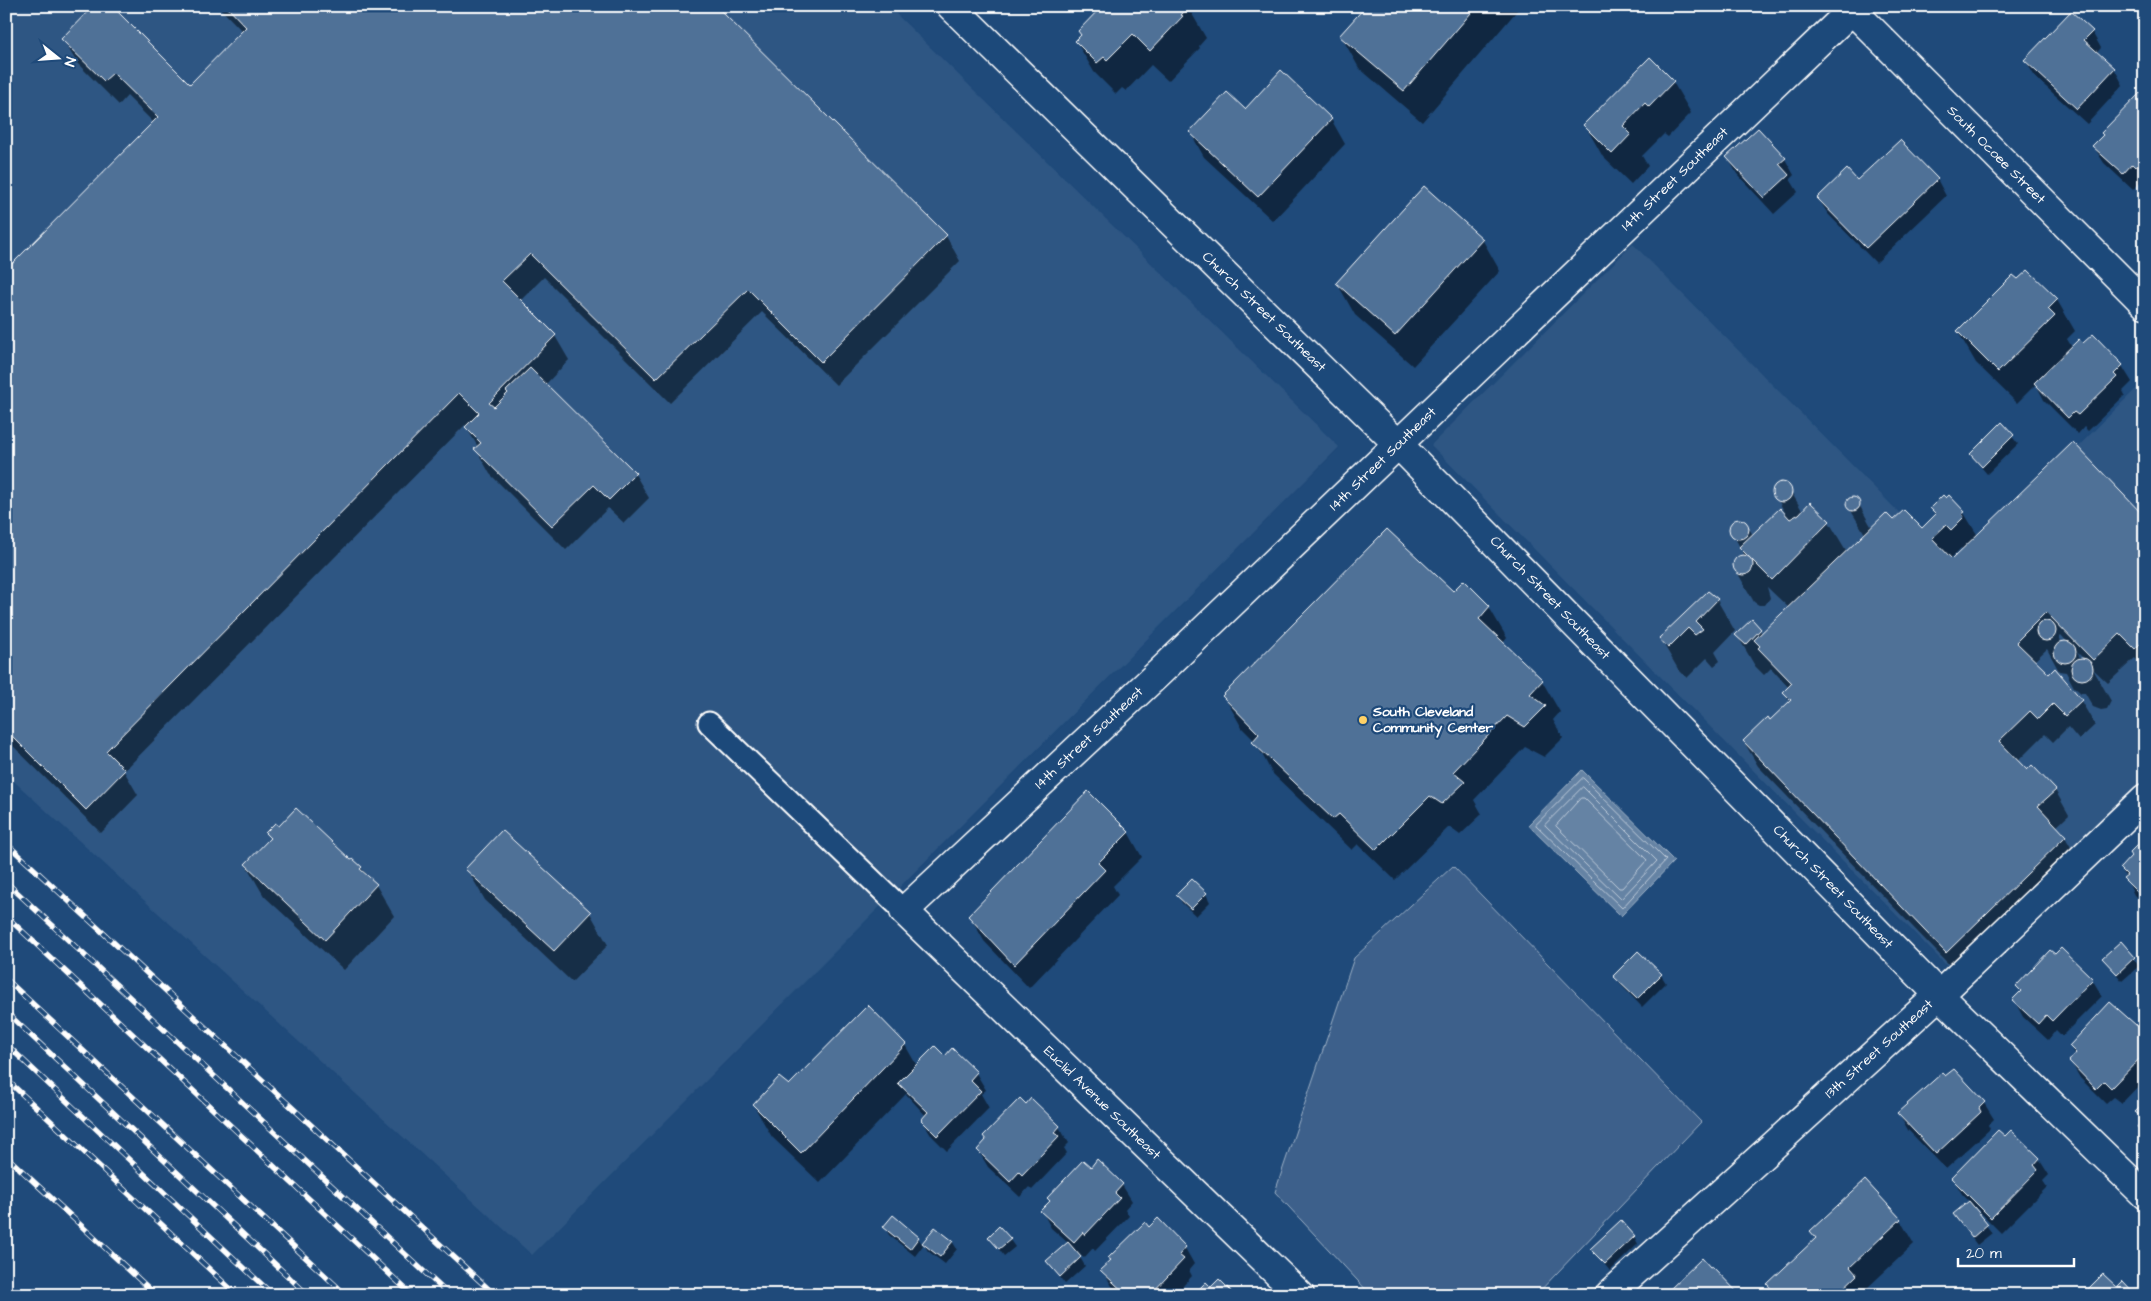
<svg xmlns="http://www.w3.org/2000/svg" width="2151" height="1301" font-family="'Architects Daughter',sans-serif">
	<rect width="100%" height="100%" fill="#1f4a7a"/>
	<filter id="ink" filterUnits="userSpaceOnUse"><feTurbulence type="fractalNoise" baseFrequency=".02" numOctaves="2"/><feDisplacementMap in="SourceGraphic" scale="10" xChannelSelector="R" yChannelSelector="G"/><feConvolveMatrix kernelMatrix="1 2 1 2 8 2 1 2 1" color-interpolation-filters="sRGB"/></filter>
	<g filter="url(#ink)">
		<path fill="#2e5683" d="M6,6H888L1339,447L532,1255L6,774Z
			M1633,244L1955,569L2145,380V781L1953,972L1431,445Z"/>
		<path fill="#3c618b" stroke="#9eb0c5" d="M1453,866L1701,1122L1536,1295H1371L1275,1192L1354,958Z"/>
		<path fill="#6583a4" stroke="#a3b5c8" d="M1582,770L1674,861L1621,916L1528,825Z"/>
		<path fill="#0007" fill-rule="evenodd" d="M218,6H715L946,236L960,261L836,385L762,312L670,403L544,277L520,301L555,336L569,360L545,385L635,474L649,498L624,523L608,508L566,550L490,474L476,449L478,447L465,425L124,771L138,795L101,833L6,739V260L12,266L154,123L127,96L119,105L77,63L63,39L190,86L243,32Z
			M1033,6H1042L1038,11Z
			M1367,6H1521L1422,122L1359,68L1341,36Z
			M1188,7L1206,38L1199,46L1200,48L1168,81L1151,65L1126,91L1122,88L1116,94L1094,72L1076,41Z
			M2092,32L2101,48L2096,53L2114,68L2123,85L2087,124L2035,77L2026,61Z
			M1650,59L1673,82L1691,113L1668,137L1664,134L1642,156L1648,166L1631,184L1603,157L1585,125Z
			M2145,99V182L2142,180L2133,190L2104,163L2094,147Z
			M1245,110L1331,119L1345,144L1273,221L1204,157L1190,132Z
			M1728,158L1785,159L1794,175L1790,179L1798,192L1774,214L1737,174Z
			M1937,179L1946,196L1876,263L1828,214L1818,198L1857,181Z
			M1482,239L1500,271L1413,366L1355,315L1337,283Z
			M2028,271L2057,300L2075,331L2067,339L2073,349L2083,345L2122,366L2132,382L2123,391L2125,395L2088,431L2084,427L2078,434L2044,400L2036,384L2017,403L1976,363L1958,332Z
			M2002,424L2018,444L1987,474L1971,455Z
			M1782,483L1787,485L1803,512L1810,504L1829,522L1847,552L1865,534L1847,504L1851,499H1856L1872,528L1893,522L1921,530L1936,516L1931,508L1949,497L1964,513L1978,536L2145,519V668L2135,658L2108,683L2093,669L2111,701L2107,709L2101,710L2093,707L2085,693H2081L2074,687L2066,672L2059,671L2047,649L2034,661L2081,701L2095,725L2079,740L2068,727L2053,742L2045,734L2017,762L2027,772L2055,790L2069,815L2056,827L2065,837L2079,861L1961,977L1758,766L1744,742L1791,703L1784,692L1789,688L1771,668L1764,675L1755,666L1737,635L1760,630L1762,634L1789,608L1767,587L1770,598L1765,605H1759L1754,602L1736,570L1735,564L1737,559L1746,558L1731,531L1734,523L1739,521L1745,522L1753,535L1787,516L1774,493V488ZM1961,548L1963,550L1952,561L1950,559ZM2061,635L2069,644L2062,643L2059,637ZM2077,652L2083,658L2081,660Z
			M1453,593L1489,607L1507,638L1503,643L1542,681L1560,712L1553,720L1563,738L1544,757L1525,747L1474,800L1482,814L1460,835L1449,827L1395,880L1358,844L1352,850L1272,773L1255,741L1242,728L1224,696Z
			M1717,600L1735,631L1715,652L1720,661L1714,666L1707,658L1687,678L1678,669L1660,638Z
			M1128,832L1142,857L1113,886L1118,895L1029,988L984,941L970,916Z
			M266,834L351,862L361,868L376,885L394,916L344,970L264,896L246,865L270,839Z
			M2145,839V905L2134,895L2121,868Z
			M467,869L590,913L608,945L572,982L485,900Z
			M1206,894L1210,902L1196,916L1182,903L1178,895Z
			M2121,943L2139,966L2122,981L2104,958Z
			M1661,975L1666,983L1642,1007L1620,984L1615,976Z
			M2092,979L2102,996L2062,1036L2056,1030L2048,1040L2023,1017L2014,1000L2021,992L2018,986Z
			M868,1007L905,1045L917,1066L945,1058L952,1050L976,1073L986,1090L981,1094L989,1108L947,1151L932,1136L922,1120L926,1116L906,1094L820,1183L772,1137L754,1106L789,1087Z
			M2145,1035V1079L2122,1103L2114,1097L2106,1104L2080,1078L2071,1062L2075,1056L2070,1046Z
			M1031,1100L1059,1127L1069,1143L1064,1148L1067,1153L1032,1190L1029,1187L1020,1197L988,1167L978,1150Z
			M1984,1103L1994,1119L1988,1125L1990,1129L1946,1169L1908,1130L1899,1114Z
			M2145,1104V1138L2138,1127L2142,1121L2137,1112Z
			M2011,1132L2039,1159L2049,1175L2043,1181L2047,1187L2001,1233L1975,1207L1973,1208L1992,1233L1977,1245L1954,1215L1970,1202L1962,1194L1953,1178Z
			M1097,1161L1122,1185L1132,1201L1125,1209L1129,1216L1095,1251L1093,1248L1084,1258L1078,1254L1085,1266L1065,1284L1048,1262L1068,1243L1051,1228L1042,1211L1051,1203L1048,1198L1091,1169Z
			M1865,1181L1900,1220L1914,1244L1865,1290L1867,1295H1774L1769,1285L1816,1239L1811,1231Z
			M893,1217L918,1238L923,1245L936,1229L952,1241L957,1249L945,1264L928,1251L924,1244L915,1256L889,1235L885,1227Z
			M1149,1228L1185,1248L1194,1264L1189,1270L1192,1276L1175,1295H1120L1112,1286L1102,1270L1111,1261L1110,1258Z
			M1634,1236L1638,1244L1610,1271L1592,1249Z
			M990,1237L1010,1240L1015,1247L1004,1256Z"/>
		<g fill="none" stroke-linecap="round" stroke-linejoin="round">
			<path stroke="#c1cddb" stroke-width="1" d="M1583,778L1666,860L1622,908L1536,825Z
				M1583,787L1657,861L1621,899L1545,825Z
				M1581,798H1584L1647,860L1622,888H1619L1556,826Z"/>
		</g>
		<path fill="#507197" stroke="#fff" d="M93,6H112L190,84L246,27L226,6H716L947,235L821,362L748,289L656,379L530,254L502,281L556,335L489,403L494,407L508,393L506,391L530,368L636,473L609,500L594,485L552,526L474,449L481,443L465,427L479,413L459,393L106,751L125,770L86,810L6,730V258L12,264L158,117L113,73L104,81L61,39Z
			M1102,6H1189L1181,15L1183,16L1150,51L1133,34L1107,60L1104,57L1097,63L1075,41L1081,35L1078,31Z
			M1366,6H1477L1404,91L1339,36Z
			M2071,11L2093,31L2084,40L2115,68L2077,109L2024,60Z
			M1650,57L1674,81L1649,107L1645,103L1623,126L1631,134L1612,154L1583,125Z
			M1281,70L1332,119L1258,197L1189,132L1227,92L1245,109Z
			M2140,93L2145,97V157L2135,167L2132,164L2123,174L2092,146L2103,135L2101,133Z
			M1758,128L1786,158L1779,164L1789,175L1764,198L1726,157Z
			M1900,140L1938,179L1866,248L1817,198L1847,169L1857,180Z
			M1424,186L1483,239L1395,336L1336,283Z
			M2028,270L2058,299L2048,309L2055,316L1998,372L1957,331L2013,275L2018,279Z
			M2093,334L2123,365L2114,374L2117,377L2078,415L2074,412L2068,418L2034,383L2079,339L2083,343Z
			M2002,422L2014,435L1982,467L1970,454Z
			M2073,442L2145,517V639L2135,649L2120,634L2093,660L2046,612L2016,642L2049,674L2055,668L2082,700L2065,716L2053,704L2038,719L2030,711L1999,741L2027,770L2032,765L2056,790L2038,806L2066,836L1946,953L1743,741L1768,717L1770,720L1791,700L1783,692L1792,683L1758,648L1760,646L1754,640L1886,513L1893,520L1904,510L1922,528L1936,514L1930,508L1943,495L1946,498L1949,495L1965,512L1962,514L1964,517L1951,530L1946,525L1932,538L1952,559Z
			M1772 492a10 10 0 1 1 20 0a10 10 0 1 1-20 0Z
			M1846 504a7 7 0 1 1 14 0a7 7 0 1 1-14 0Z
			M1810,502L1830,521L1772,580L1739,547L1780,508L1790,519L1799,514Z
			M1729 529a10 10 0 1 1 20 0a10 10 0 1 1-20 0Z
			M1387,529L1453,591L1464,580L1490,606L1479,619L1543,680L1530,694L1546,706L1525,727L1507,716L1453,772L1465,782L1442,804L1430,796L1376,850L1339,814L1333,819L1252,742L1259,734L1222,696Z
			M1733 565a10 10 0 1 1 20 0a10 10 0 1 1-20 0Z
			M1708,591L1718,599L1696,622L1703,629L1695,635L1688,628L1668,648L1659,638Z
			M1752,619L1761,629L1746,645L1735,635Z
			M2036 631a10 10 0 1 1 20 0a10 10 0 1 1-20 0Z
			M2054 652a11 11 0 1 1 22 0a11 11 0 1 1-22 0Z
			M2071 669a11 11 0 1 1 22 0a11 11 0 1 1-22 0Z
			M1088,791L1129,832L1098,863L1105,870L1014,965L968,916Z
			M296,808L351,860L353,859L362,867L360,869L377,884L325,940L245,864L270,838L265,833L275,823L279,826Z
			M502,830L591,912L554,951L465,869Z
			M2145,837V900L2123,878L2127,875L2120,868L2131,856L2129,853Z
			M1192,879L1207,893L1191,909L1176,895Z
			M2121,941L2135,957L2117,974L2102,958Z
			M2061,948L2093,979L2052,1021L2046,1015L2038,1024L2012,1000L2021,991L2016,986L2050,950L2055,954Z
			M1638,951L1662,974L1637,999L1613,976Z
			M2110,1002L2145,1033V1053L2111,1088L2104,1081L2096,1089L2069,1061L2076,1053L2069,1046Z
			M868,1005L906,1044L801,1153L753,1105L779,1077L789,1085Z
			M935,1046L945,1056L952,1048L977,1072L970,1080L981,1091L937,1136L921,1120L928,1112L898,1083Z
			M1954,1069L1985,1102L1979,1108L1981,1112L1936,1154L1897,1113L1942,1073L1945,1076Z
			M1020,1098L1026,1104L1031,1098L1060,1126L1054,1133L1059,1136L1022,1175L1019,1172L1010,1182L977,1150L986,1140L983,1136Z
			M2145,1102V1134L2137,1127L2143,1118L2135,1112Z
			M1998,1130L2005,1136L2011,1130L2040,1158L2034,1165L2038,1170L1991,1218L1951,1178Z
			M1097,1159L1123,1184L1115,1193L1120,1198L1085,1235L1083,1232L1074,1242L1040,1211L1050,1201L1047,1198L1083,1160L1091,1167Z
			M1865,1180L1901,1219L1850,1267L1857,1275L1836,1295H1777L1767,1284L1816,1238L1810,1231Z
			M1969,1201L1988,1224L1972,1238L1953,1214Z
			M893,1215L919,1237L910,1249L883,1227Z
			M1158,1218L1186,1247L1179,1255L1184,1259L1150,1295H1127L1100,1270L1111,1260L1108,1258L1145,1222L1149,1227Z
			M1621,1220L1635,1236L1605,1264L1590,1249Z
			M999,1226L1011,1239L999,1249L988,1237Z
			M935,1227L953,1241L940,1257L922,1243Z
			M1068,1242L1081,1257L1060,1277L1046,1261Z
			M1702,1258L1710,1267L1712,1266L1740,1295H1670L1667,1292Z
			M2103,1274L2117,1287L2123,1281L2136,1295H2082Z
			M1219,1279L1235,1295H1193L1206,1282L1211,1287Z"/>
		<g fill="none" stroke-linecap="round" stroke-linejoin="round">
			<defs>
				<path id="service" d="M709,723L904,911"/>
				<path id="minor" d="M951,6L1398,444L1939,995L2145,1195
					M1300,1295L904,911L1161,671L1852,10
					M1609,1295L1939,995L2145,798"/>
				<path id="tertiary" d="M1848,6L2145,304"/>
			</defs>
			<use href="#service" stroke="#fff" stroke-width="25"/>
			<use href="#minor" stroke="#fff" stroke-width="31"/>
			<use href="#tertiary" stroke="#fff" stroke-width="31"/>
			<use href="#service" stroke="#1f4a7a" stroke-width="21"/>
			<use href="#minor" stroke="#1f4a7a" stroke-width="28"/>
			<use href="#tertiary" stroke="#1f4a7a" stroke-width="28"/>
			<defs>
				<path id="rail" d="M6,843L495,1295
					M6,882L449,1295
					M6,916L412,1295
					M6,979L346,1295
					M6,1012L308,1295
					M6,1044L273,1295
					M6,1079L237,1295
					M6,1156L156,1295"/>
			</defs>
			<use href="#rail" stroke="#fff" stroke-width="5.5"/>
			<use href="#rail" stroke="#1f4a7a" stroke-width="4" stroke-dasharray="11" stroke-linecap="butt"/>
		</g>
	</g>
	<circle fill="#ffd166" stroke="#1f4a7a" stroke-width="2" cx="1363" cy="720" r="5"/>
	<g text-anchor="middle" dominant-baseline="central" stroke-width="4.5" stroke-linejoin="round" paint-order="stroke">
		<g font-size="14" fill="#fff" stroke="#1f4a7a">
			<text transform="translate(1996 155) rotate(45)">South Ocoee Street</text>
			<text transform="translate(1675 179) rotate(-44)">14th Street Southeast</text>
			<text transform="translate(1264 312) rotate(44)">Church Street Southeast</text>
			<text transform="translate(1383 459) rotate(-44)">14th Street Southeast</text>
			<text transform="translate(1550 598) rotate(46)">Church Street Southeast</text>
			<text transform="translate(1089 738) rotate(-43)">14th Street Southeast</text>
			<text transform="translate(1833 887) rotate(46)">Church Street Southeast</text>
			<text transform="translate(1879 1049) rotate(-42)">13th Street Southeast</text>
			<text transform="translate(1102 1103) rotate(44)">Euclid Avenue Southeast</text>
		</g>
		<g font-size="14" font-weight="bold" fill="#fff" stroke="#1f4a7a" text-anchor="start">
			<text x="1373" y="712">South Cleveland<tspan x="1373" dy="16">Community Center</tspan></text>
		</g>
	</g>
	<rect width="2151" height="1301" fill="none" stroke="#1f4a7a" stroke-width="25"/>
	<rect x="12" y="12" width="2126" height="1276" fill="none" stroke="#fff" stroke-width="2" filter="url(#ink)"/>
	<g transform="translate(58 58) rotate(107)" stroke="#1f4a7a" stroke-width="4" paint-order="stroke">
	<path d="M0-4L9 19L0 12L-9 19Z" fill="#ffffff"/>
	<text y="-8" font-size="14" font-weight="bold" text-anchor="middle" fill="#ffffff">N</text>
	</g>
	<path d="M1958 1258v8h116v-8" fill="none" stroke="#ffffff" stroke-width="2.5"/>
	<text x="1966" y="1258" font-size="15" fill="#ffffff" stroke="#1f4a7a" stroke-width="4" paint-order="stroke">20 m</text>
</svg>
